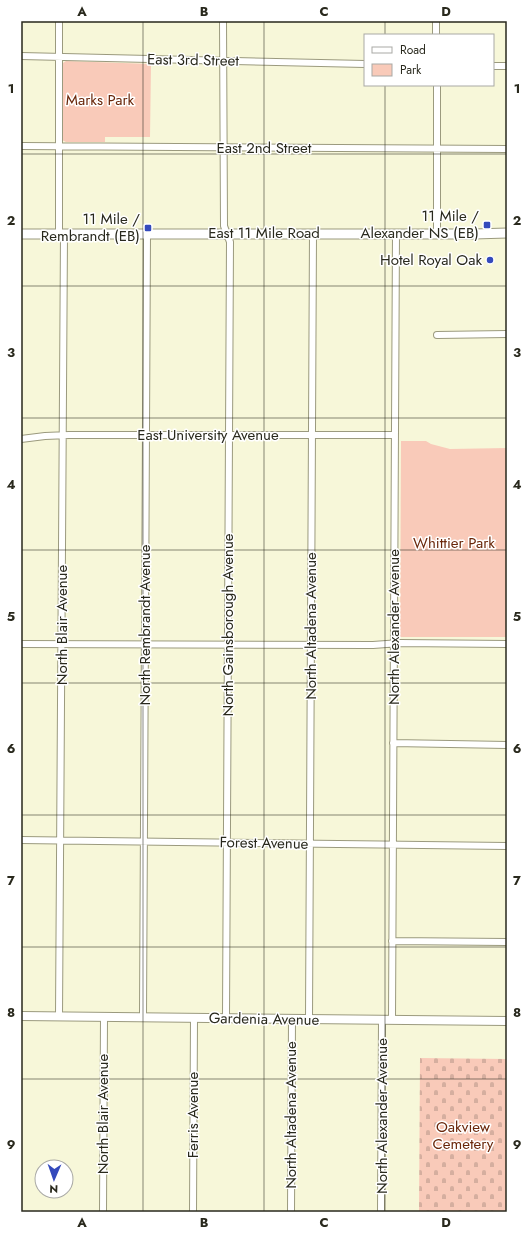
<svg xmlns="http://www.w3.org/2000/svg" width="528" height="1233" font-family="Jost,sans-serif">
	<defs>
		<pattern id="cemetery-stones" width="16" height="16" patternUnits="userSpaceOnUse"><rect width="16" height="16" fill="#f9cab9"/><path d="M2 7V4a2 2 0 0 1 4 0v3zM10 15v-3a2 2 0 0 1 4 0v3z" fill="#d5ae9f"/></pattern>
	</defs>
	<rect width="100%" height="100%" fill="#f7f7d9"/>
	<path fill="url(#cemetery-stones)" d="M420,1058L507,1059V1212H419Z"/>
	<path fill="#f9cab9" d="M66,61L151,64L150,137H105V142H66L62,140V65L63,63Z
		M401,441H426L431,444L450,449L507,448V637H400Z"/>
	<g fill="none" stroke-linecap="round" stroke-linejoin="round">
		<defs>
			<path id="minor" d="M59,21V234
				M223,21L224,226L230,242L226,1018
				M436,21V35
				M21,56L365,64
				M493,66H507
				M437,85V233
				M21,146L507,149
				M437,335L507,334
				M21,439L45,436L69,435H395
				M21,644L373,645L400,643L507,644
				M393,743L507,745
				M21,840L507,846
				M392,941L507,942
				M59,1016L64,234
				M143,1017L147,234
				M309,1019L313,234
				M392,1020L396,233
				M103,1212L104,1017
				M193,1212L194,1018
				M291,1212L292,1019
				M381,1212L382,1020"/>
			<path id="tertiary" d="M21,1016L507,1021"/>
			<path id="secondary" d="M21,234H474L507,233"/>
		</defs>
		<use href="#minor" stroke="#9b9a7e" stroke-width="8"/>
		<use href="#tertiary" stroke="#9b9a7e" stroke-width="10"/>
		<use href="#secondary" stroke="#9b9a7e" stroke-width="11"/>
		<use href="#minor" stroke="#fff" stroke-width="6"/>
		<use href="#tertiary" stroke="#fff" stroke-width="8"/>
		<use href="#secondary" stroke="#fff" stroke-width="9"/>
	</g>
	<path fill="none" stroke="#29291d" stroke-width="1" stroke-opacity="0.55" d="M143,21V1212M264,21V1212M385,21V35M385,85V1212M21,154H507M21,286H507M21,418H507M21,550H507M21,683H507M21,815H507M21,947H507M21,1079H507"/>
	<g fill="#344abc" stroke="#fff" stroke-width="1.5">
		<rect x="483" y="221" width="8" height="8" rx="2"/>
		<rect x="144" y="224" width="8" height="8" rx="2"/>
		<circle cx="490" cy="260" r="4"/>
	</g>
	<g text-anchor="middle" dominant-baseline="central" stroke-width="3" stroke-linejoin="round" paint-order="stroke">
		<g font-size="15" fill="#29291d" stroke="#fff">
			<text transform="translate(193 60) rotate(1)">East 3rd Street</text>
			<text x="264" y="148">East 2nd Street</text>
			<text x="264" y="233">East 11 Mile Road</text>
			<text x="208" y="435">East University Avenue</text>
			<text transform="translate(62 625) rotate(-90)">North Blair Avenue</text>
			<text transform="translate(145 625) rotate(-90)">North Rembrandt Avenue</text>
			<text transform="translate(228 625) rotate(-90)">North Gainsborough Avenue</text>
			<text transform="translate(311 626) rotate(-90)">North Altadena Avenue</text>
			<text transform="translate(394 627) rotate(-90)">North Alexander Avenue</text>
			<text transform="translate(264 843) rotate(1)">Forest Avenue</text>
			<text transform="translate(264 1019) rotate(1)">Gardenia Avenue</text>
			<text transform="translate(103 1114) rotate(-90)">North Blair Avenue</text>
			<text transform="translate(193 1115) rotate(-90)">Ferris Avenue</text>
			<text transform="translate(291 1115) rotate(-90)">North Altadena Avenue</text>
			<text transform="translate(382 1116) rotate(-90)">North Alexander Avenue</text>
		</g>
		<g font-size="15" fill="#6a270a" stroke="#fff">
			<text x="100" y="100">Marks Park</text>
			<text x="454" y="543">Whittier Park</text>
			<text x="463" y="1127">Oakview<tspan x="463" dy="17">Cemetery</tspan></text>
		</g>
		<g font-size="15" fill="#29291d" stroke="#fff" text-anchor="end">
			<text x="479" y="216">11 Mile /<tspan x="479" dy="17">Alexander NS (EB)</tspan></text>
			<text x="140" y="219">11 Mile /<tspan x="140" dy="17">Rembrandt (EB)</tspan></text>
			<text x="482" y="260">Hotel Royal Oak</text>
		</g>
	</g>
	<rect width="528" height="1233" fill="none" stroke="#ffffff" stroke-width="44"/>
	<rect x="364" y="34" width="130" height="52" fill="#ffffff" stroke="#a9a9a5"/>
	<rect x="372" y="47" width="20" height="6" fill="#ffffff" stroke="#a9a9a5"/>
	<text x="400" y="54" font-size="12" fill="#29291d">Road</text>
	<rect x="372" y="64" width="20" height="12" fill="#f9cab9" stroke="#a9a9a5"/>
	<text x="400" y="74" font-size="12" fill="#29291d">Park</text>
	<g transform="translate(54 1179) rotate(182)"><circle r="19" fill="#ffffff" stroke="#a9a9a5"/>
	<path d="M0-3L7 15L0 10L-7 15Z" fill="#344abc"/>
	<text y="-6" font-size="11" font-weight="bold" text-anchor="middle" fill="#29291d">N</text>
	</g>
	<rect x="22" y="22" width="484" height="1189" fill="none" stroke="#29291d" stroke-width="1.5"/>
	<g font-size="13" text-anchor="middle" font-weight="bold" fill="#29291d">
		<text x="82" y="16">A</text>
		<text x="204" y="16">B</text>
		<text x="324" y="16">C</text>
		<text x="446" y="16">D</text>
		<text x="11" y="93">1</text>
		<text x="517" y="93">1</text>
		<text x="11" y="225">2</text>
		<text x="517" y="225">2</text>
		<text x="11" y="357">3</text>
		<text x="517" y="357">3</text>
		<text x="11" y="489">4</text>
		<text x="517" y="489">4</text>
		<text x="11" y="621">5</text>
		<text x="517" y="621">5</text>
		<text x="11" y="753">6</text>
		<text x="517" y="753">6</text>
		<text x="11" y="885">7</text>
		<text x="517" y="885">7</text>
		<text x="11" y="1017">8</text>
		<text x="517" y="1017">8</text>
		<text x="11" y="1149">9</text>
		<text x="517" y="1149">9</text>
		<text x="82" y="1227">A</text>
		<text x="204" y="1227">B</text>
		<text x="324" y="1227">C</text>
		<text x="446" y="1227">D</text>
	</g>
</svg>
